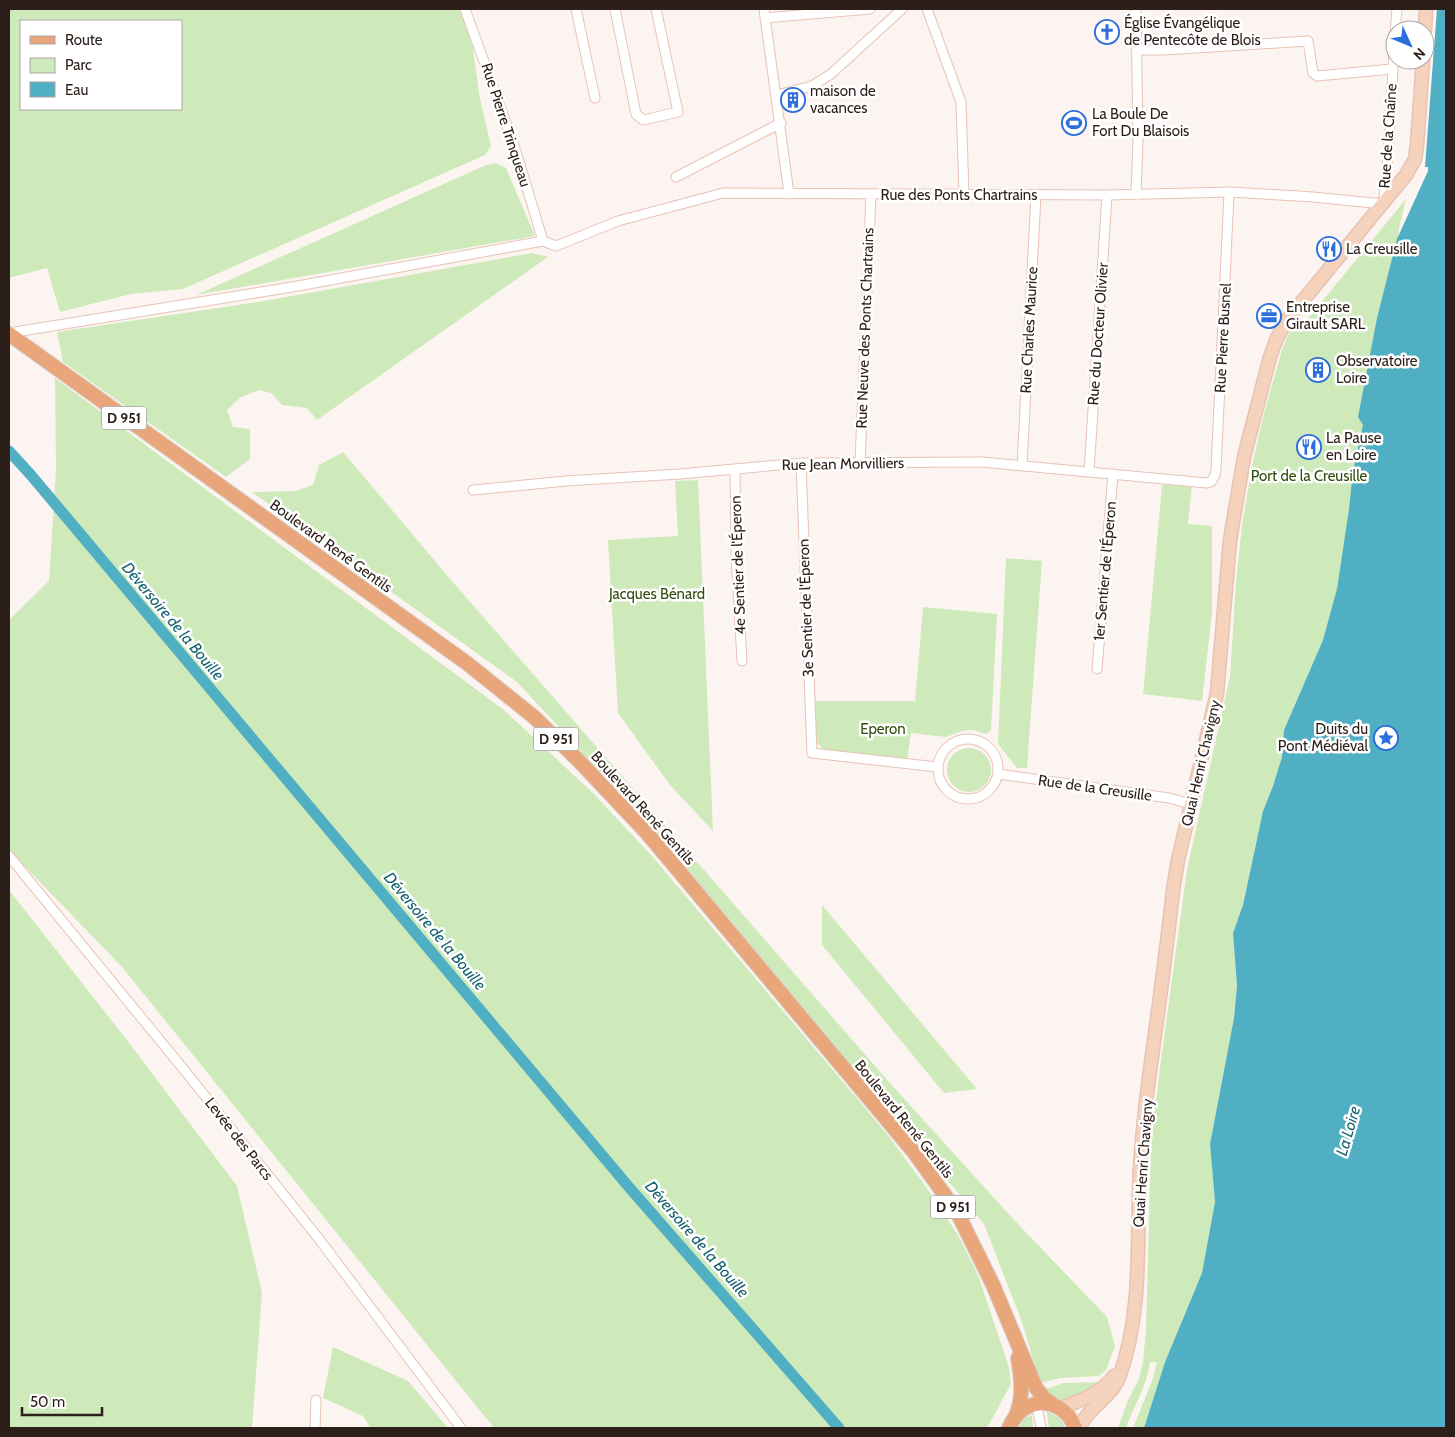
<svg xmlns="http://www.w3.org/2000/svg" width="1455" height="1437" font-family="Cabin,sans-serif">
	<rect width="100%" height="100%" fill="#fcf4f1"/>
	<path fill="#cfeaba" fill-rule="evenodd" d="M9,9H460L472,41L479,94L491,146L485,155L183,289L131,294L60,312L47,268L9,278ZM21,21H181V109H21Z
		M496,163L506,168L535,236L196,295L486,165Z
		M1406,199L1399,229L1364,495L1323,640L1284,730L1282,757L1273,786L1263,811L1243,905L1233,933L1237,986L1234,1018L1210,1144L1215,1202L1202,1273L1165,1362L1144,1428H1133L1152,1381L1157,1362H1150C1147,1385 1134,1406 1126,1428H1118L1128,1400L1139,1379L1143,1361L1146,1330L1151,1144L1161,1060L1187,869L1230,677L1236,581L1242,526L1252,466L1264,413L1282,350L1288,335L1297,321H1306Z
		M532,253L548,257L317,420L307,408L282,405L271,393L259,390L241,397L227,410L233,427L250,429V459L226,477L63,362L57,332L264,301Z
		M55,378L504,710L594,794L651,855L887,1134L924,1184L958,1235L978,1275L1009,1367L1011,1384L987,1428H494L122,967L9,850V620L49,581L56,470Z
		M343,452L451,580L889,1082L1015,1221L1107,1317L1115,1346L1106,1370L1099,1376L1061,1378L1040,1383L1022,1322L984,1224L656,832L517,682L252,492L296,491L313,485L319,465Z
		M698,480L713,831L670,785L618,713L608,540L678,536L675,481Z
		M1162,485L1192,486L1188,524L1212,526V612L1202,701L1143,694Z
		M1006,558L1042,561L1027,768H1017L998,744Z
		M923,607L997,614L991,730L986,734L973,730L962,731L946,737L911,733L907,760L830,752L822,748L816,741L815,701H915Z
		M947 770a22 22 0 1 1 44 0a22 22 0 1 1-44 0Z
		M9,890L130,1044L237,1186L262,1293L252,1428H9Z
		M822,905L977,1089L944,1093L822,945Z
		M333,1347L408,1381L448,1428H371L363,1416L323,1398Z
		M1100,1382C1094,1388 1073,1401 1064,1402C1056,1402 1049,1395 1043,1390L1064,1383Z
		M1047,1412C1056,1415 1062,1419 1065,1428H1049Z
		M1032,1415L1033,1428H1018L1023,1419Z"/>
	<path fill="#50afc2" d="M1437,9H1446V1428H1144L1165,1362L1202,1273L1215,1202L1210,1144L1234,1018L1237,986L1233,933L1243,905L1263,811L1273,786L1282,757L1284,730L1323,640L1337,589L1349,509L1353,471L1363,425L1358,417L1377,318L1397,239L1428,171V167H1425Z"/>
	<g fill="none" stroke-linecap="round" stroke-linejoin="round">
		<path stroke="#50afc2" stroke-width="11" d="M9,451L30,474L628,1186L839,1428"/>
		<defs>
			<path id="street" d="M465,9L514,145L543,241
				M576,9L595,98
				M615,9L636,114L643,120L678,112L656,9
				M764,9L789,194
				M927,9L961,102L964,194
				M765,18L870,9
				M1136,50H1164L1308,41L1313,73L1317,76L1392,69
				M777,95L812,86L831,74L902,9
				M676,177L781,123
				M1136,195L1138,140L1136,9
				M543,241L556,246L618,221L723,193L1107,195L1231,192L1313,197L1383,204C1392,139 1391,74 1397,9
				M9,333L292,287L543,241
				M801,463L812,753L937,767
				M860,463L871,194
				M1022,466L1036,195
				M735,469L736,556L742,661
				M1089,472L1107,195
				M473,490L566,481L680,474L801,463L982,462L1207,483L1211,482L1215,475L1216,469L1229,194
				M1097,669L1113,474
				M938 769a30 30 0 1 1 60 0a30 30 0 1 1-60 0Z
				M998,774L1169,798L1191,804
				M9,856L185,1071L319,1239L461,1428
				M1036,1401L1041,1428
				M315,1428L316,1400"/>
			<path id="secondary" d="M1425,30L1426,9
				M1061,1408C1080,1401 1101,1393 1114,1376
				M1079,1428C1088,1407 1113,1397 1120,1375C1145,1304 1135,1227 1141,1153C1143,1123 1147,1093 1151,1063C1159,1005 1167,948 1173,890L1178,860L1217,693L1230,540L1244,457L1270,357L1277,338L1287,320L1406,175L1415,159L1417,145L1423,60"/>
			<path id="primary" d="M9,334L468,664L534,717L579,761L647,833L913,1151L957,1212L993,1285L1036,1388L1045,1399L1055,1406
				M1016,1415C1024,1397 1021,1377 1018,1358
				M1009,1428C1022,1395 1063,1395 1075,1428"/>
		</defs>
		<use href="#street" stroke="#e8c2b5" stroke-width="11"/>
		<use href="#secondary" stroke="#e8c2b5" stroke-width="15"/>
		<use href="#primary" stroke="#d5d2d1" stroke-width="16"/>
		<use href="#street" stroke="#fff" stroke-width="9"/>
		<use href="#secondary" stroke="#f4d2bc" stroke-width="12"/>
		<use href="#primary" stroke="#e9a67a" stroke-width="14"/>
	</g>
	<defs>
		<symbol id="church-ring" viewBox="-11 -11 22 22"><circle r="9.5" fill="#fff" stroke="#2c6edb" stroke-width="1.5"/><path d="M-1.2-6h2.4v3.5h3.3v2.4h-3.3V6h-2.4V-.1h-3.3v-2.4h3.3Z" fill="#2c6edb"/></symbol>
		<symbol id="building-ring" viewBox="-11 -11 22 22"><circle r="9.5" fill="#fff" stroke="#2c6edb" stroke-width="1.5"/><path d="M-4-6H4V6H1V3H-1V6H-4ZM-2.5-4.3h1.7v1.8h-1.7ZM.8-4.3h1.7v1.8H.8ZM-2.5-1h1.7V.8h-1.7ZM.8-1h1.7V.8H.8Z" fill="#2c6edb"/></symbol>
		<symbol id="stadium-ring" viewBox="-11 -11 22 22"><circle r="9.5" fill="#fff" stroke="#2c6edb" stroke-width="1.5"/><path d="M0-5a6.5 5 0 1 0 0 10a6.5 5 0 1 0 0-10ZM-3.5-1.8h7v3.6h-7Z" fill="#2c6edb"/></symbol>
		<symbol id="restaurant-ring" viewBox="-11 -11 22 22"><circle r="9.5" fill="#fff" stroke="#2c6edb" stroke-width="1.5"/><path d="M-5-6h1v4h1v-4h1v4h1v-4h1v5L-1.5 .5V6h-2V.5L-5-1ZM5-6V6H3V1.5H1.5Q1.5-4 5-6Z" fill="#2c6edb"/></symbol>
		<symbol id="office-ring" viewBox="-11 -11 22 22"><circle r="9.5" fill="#fff" stroke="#2c6edb" stroke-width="1.5"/><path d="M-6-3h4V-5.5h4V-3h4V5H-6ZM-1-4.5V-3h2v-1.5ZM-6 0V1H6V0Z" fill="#2c6edb"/></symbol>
		<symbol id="sight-ring" viewBox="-11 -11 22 22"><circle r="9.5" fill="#fff" stroke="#2c6edb" stroke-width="1.5"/><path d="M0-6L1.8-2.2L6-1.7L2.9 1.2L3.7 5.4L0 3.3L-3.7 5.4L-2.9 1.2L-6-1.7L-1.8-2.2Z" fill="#2c6edb"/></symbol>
	</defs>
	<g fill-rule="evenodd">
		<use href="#church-ring" x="1093" y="18" width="28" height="28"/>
		<use href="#building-ring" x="779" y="86" width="28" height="28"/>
		<use href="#stadium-ring" x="1060" y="109" width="28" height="28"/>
		<use href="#restaurant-ring" x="1315" y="235" width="28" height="28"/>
		<use href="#office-ring" x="1255" y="302" width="28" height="28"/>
		<use href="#building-ring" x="1304" y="356" width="28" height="28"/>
		<use href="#restaurant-ring" x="1295" y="433" width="28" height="28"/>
		<use href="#sight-ring" x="1372" y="724" width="28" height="28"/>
	</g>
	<g text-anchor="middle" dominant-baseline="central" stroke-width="5" stroke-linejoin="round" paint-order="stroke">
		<g fill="#fff" stroke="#6b625e" stroke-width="1">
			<rect x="101.5" y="406.5" width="45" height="23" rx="4"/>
			<rect x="533.5" y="727.5" width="45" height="23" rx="4"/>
			<rect x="930.5" y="1195.5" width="45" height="23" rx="4"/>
		</g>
		<g font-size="14" font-weight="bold" fill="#2c1e19">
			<text x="124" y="418">D 951</text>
			<text x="556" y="739">D 951</text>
			<text x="953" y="1207">D 951</text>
		</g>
		<g font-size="15" fill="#2c1e19" stroke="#fff" text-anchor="start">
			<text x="1124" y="23">Église Évangélique<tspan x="1124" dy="17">de Pentecôte de Blois</tspan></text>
			<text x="810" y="91">maison de<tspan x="810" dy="17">vacances</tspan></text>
			<text x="1092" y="114">La Boule De<tspan x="1092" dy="17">Fort Du Blaisois</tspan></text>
			<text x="1346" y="249">La Creusille</text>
			<text x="1286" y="307">Entreprise<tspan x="1286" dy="17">Girault SARL</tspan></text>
			<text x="1336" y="361">Observatoire<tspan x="1336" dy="17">Loire</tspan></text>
			<text x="1326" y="438">La Pause<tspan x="1326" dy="17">en Loire</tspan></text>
			<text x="1368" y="729" text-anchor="end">Duits du<tspan x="1368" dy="17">Pont Médiéval</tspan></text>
		</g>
		<g font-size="15" fill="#2c1e19" stroke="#fff">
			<text transform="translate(506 125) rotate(72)">Rue Pierre Trinqueau</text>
			<text transform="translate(1388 136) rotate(-86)">Rue de la Chaîne</text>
			<text x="959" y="195">Rue des Ponts Chartrains</text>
			<text transform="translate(865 328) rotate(-88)">Rue Neuve des Ponts Chartrains</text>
			<text transform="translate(1029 330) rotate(-87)">Rue Charles Maurice</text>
			<text transform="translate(1098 334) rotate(-86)">Rue du Docteur Olivier</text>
			<text transform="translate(1223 338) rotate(-87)">Rue Pierre Busnel</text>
			<text transform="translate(843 464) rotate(-1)">Rue Jean Morvilliers</text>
			<text transform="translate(331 546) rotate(36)">Boulevard René Gentils</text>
			<text transform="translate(738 565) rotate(-92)">4e Sentier de l'Éperon</text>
			<text transform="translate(1105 571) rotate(-85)">1er Sentier de l'Éperon</text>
			<text transform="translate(806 608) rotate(-92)">3e Sentier de l'Éperon</text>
			<text transform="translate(1201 763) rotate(-77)">Quai Henri Chavigny</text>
			<text transform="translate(1095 788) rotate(8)">Rue de la Creusille</text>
			<text transform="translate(643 808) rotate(48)">Boulevard René Gentils</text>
			<text transform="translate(904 1119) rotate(51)">Boulevard René Gentils</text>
			<text transform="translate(239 1139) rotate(52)">Levée des Parcs</text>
			<text transform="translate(1143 1163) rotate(-86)">Quai Henri Chavigny</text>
		</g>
		<g font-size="15" fill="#2f4e0c" stroke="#fff">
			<text x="1309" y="476">Port de la Creusille</text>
			<text x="657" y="594">Jacques Bénard</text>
			<text x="883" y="729">Eperon</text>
		</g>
		<g font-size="16" font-style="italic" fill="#156270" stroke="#fff">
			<text transform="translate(173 621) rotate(50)">Déversoire de la Bouille</text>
			<text transform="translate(435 931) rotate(50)">Déversoire de la Bouille</text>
			<text transform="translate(1348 1131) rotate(-74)">La Loire</text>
			<text transform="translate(697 1239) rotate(49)">Déversoire de la Bouille</text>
		</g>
	</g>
	<rect width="1455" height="1437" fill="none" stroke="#2c1e19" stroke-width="20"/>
	<rect x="20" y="20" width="162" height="90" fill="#ffffff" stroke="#aba5a3"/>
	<rect x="30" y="36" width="25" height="8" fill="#e9a67a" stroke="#aba5a3"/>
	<text x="65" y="45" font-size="15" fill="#2c1e19">Route</text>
	<rect x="30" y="58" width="25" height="15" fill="#cfeaba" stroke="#aba5a3"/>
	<text x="65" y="70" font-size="15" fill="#2c1e19">Parc</text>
	<rect x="30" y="82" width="25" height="15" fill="#50afc2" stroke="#aba5a3"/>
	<text x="65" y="95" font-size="15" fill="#2c1e19">Eau</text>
	<g transform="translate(1410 45) rotate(134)"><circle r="24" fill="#ffffff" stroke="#aba5a3"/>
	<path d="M0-4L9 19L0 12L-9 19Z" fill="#2c6edb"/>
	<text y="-8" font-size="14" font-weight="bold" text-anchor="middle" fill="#2c1e19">N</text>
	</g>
	<path d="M22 1407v8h80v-8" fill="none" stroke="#2c1e19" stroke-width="2.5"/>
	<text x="30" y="1407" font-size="15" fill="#2c1e19" stroke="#ffffff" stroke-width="4" paint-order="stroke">50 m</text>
</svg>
